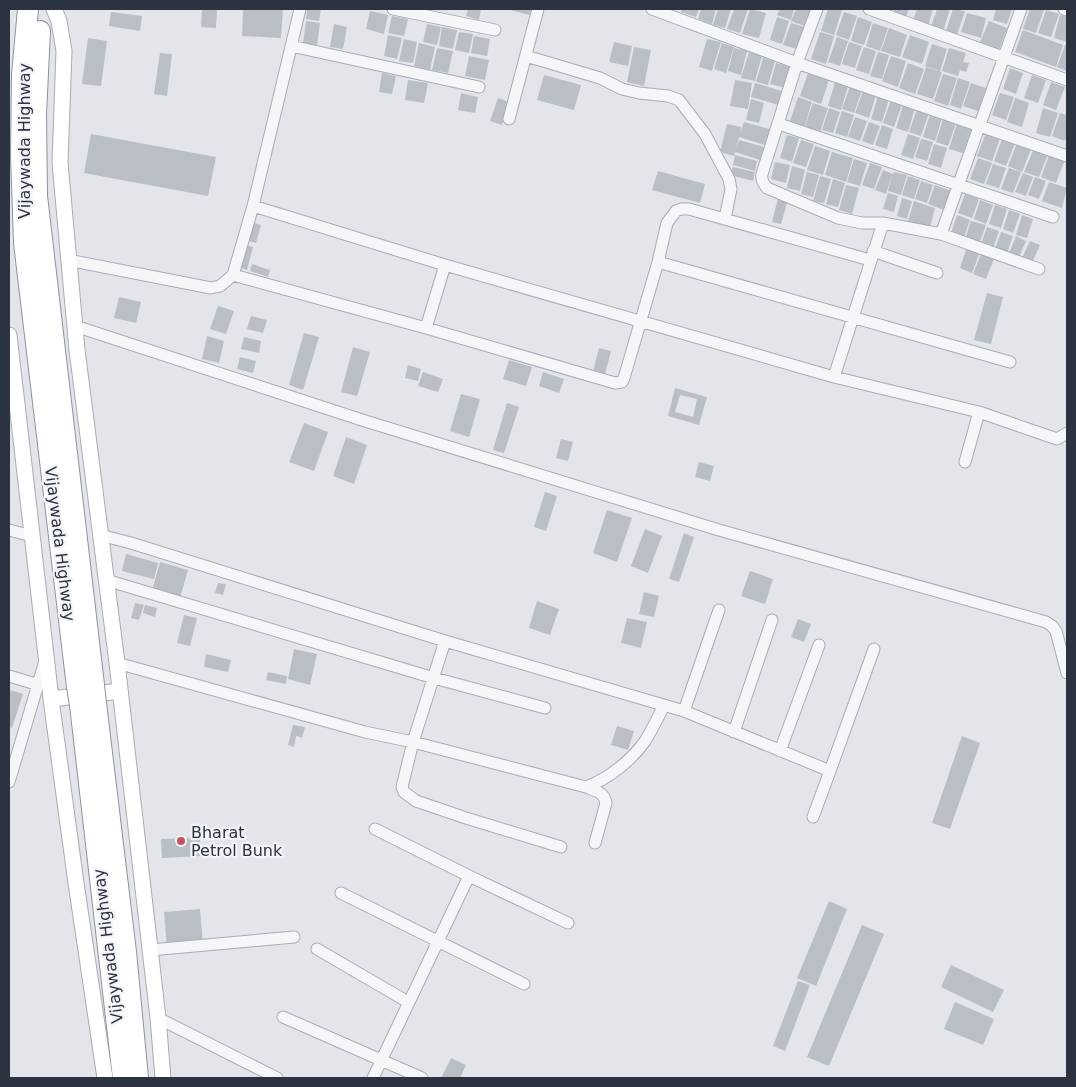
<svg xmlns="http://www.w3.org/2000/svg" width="1076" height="1087" font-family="'DejaVu Sans',sans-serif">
	<rect width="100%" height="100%" fill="#e3e5ea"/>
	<path fill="#babfc6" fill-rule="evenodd" d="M202,9H217L216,28L201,27Z
		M243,9H283L281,38L242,36Z
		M307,9H321L319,21L306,19Z
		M468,9H481L479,20L466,16Z
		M506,9H531L530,15Z
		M682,9H699L696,17L681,12Z
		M701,9H716L712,24L698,19Z
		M718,9H731L725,28L713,25Z
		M734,9H748L740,33L727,29Z
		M750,9L766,13L759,38L742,34Z
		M780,9H794L791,20L777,15Z
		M796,9H814L807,27L791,21Z
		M828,9L842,10L834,35L821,31Z
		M895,9H909L906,17L893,13Z
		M917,9H933L928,26L913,21Z
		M937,9H950L943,31L931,27Z
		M953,9L965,11L957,35L946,31Z
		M996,9H1012L1007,24L993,20Z
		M1030,9L1044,10L1036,33L1023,29Z
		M1046,10L1059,14L1051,37L1038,33Z
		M370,11L388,15L384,34L366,29Z
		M111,12L142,16L140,31L109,26Z
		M844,12L857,16L849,40L836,35Z
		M967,13L986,18L981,38L961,32Z
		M1060,15L1067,17V42L1054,38Z
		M392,16L408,19L404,36L388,33Z
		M777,17L789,21L782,44L770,40Z
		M858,17L872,22L864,45L851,41Z
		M306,21L320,23L317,45L303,43Z
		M989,21L1007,28L999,50L980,42Z
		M791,23L805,27L797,49L783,45Z
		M873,23L888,28L880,51L866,46Z
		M334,24L347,27L343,49L330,47Z
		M427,24L441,27L437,45L423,42Z
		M442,27L457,30L453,49L439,46Z
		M889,28L907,35L900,57L881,51Z
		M1023,30L1063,45L1056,67L1015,52Z
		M459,32L473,34L469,53L455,50Z
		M820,32L834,36L826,64L811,59Z
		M388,35L402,38L397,59L384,56Z
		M910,35L929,42L922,64L902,57Z
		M474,36L490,39L487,56L471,53Z
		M837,37L848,41L840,66L828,62Z
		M88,38L107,41L101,86L82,84Z
		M404,39L417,42L413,63L399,61Z
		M707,39L721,42L712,71L699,67Z
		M614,42L632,46L628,66L609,62Z
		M849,42L862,46L855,68L842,64Z
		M419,43L435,47L430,70L414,66Z
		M722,43L734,47L726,73L714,69Z
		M932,44L947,49L940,71L925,66Z
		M1065,45H1067V71L1057,67Z
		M634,47L651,50L644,86L627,82Z
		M864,47L876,51L869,74L856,70Z
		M437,48L453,51L448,73L432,70Z
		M734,48L747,51L741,75L728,71Z
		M949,48L966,53L963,62L969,63L966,72L960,70L958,76L942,71Z
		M749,52L762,55L755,81L741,78Z
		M878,52L889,55L882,79L870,76Z
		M160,53L172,54L167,96L154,94Z
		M469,56L489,60L485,80L465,76Z
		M891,56L906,61L898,87L882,81Z
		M763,58L775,61L768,85L756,82Z
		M776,63L791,67L785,88L770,84Z
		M908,63L924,69L915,94L899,88Z
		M926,67L942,72L933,99L917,94Z
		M1010,68L1023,73L1016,94L1003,89Z
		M382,73L396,76L392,94L379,92Z
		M808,73L829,80L821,104L800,96Z
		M943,74L957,78L948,106L934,101Z
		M544,75L581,85L574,110L537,100Z
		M1032,75L1046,80L1038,103L1024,98Z
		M958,78L970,82L961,109L950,105Z
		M408,80L428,83L424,103L405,100Z
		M735,80L752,83L748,109L730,106Z
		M835,82L848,86L841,110L828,106Z
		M1051,82L1065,87L1056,110L1043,105Z
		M755,83L785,92L782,106L751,97Z
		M971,83L986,88L978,111L963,106Z
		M850,86L862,90L854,113L842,109Z
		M863,91L876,95L869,118L855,113Z
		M461,93L478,97L475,113L458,110Z
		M1000,93L1014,97L1006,120L992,115Z
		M878,96L889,99L882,122L871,119Z
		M798,97L812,102L804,128L789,124Z
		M498,98L509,102L502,125L490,121Z
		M1015,98L1029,103L1022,127L1007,122Z
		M751,99L764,103L759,123L746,120Z
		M891,100L902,104L894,127L883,123Z
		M813,103L828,108L820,132L805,126Z
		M903,105L915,108L908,132L896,128Z
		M829,108L840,112L833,133L822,130Z
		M1043,108L1058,113L1050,137L1036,133Z
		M917,109L929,113L921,136L909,132Z
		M842,111L854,115L847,137L835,133Z
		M1060,113L1067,115V134L1065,141L1052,136Z
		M930,114L942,118L935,141L923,137Z
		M855,117L867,121L860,141L848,137Z
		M943,119L956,123L948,146L936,142Z
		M744,122L773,130L768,146L739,137L734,156L720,152L727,124L741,127L740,133Z
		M869,122L880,126L873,145L862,141Z
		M957,123L972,128L963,153L949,149Z
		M882,125L893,129L887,149L875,145Z
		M986,133L1000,138L992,161L977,156Z
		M91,134L216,157L208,196L84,173Z
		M908,134L920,138L913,159L901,155Z
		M787,135L799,138L792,162L780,158Z
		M921,139L933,142L927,161L915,157Z
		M1002,139L1015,143L1006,166L994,161Z
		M739,140L764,147L760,160L735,152Z
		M801,140L814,144L806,167L793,163Z
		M1017,143L1031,149L1022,172L1008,166Z
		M934,144L947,148L941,168L928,164Z
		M815,146L830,151L823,175L807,170Z
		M1034,148L1048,154L1039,177L1024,172Z
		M832,152L853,158L846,182L825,175Z
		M1050,153L1065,159L1056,183L1041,177Z
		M735,155L757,161L755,171L733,165Z
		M978,158L992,163L984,184L970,179Z
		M854,159L867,163L860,186L847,182Z
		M775,162L790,165L786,183L771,179Z
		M870,163L882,167L874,189L862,185Z
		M993,164L1006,168L999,188L986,184Z
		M792,166L805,170L800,191L787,188Z
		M733,167L755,172L753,181L730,175Z
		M1009,168L1021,172L1013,193L1001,189Z
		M883,170L893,174L894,172L907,175L901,195L888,191L892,175L886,194L875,190Z
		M658,171L705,184L700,203L652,190Z
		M807,172L819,175L813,197L801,194Z
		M1023,173L1033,177L1026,196L1015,192Z
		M820,176L831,179L824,203L813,201Z
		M908,176L920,180L914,199L902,195Z
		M1035,177L1046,181L1039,199L1028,195Z
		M833,179L845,183L838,207L826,204Z
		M921,181L933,185L927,203L915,199Z
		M1049,182L1067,188L1062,208L1042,201Z
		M846,185L859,188L852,214L839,210Z
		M935,185L951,191L944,210L928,204Z
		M888,193L898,196L894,212L883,209Z
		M965,194L979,199L972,218L958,213Z
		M778,198L788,200L781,224L772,222Z
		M902,198L912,201L907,219L897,216Z
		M980,200L993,205L986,224L974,219Z
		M914,201L935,208L930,228L908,221Z
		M995,205L1007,209L1001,228L989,224Z
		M1009,210L1020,214L1013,233L1003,229Z
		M957,215L970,220L963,240L950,236Z
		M1022,215L1033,219L1027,238L1016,235Z
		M971,221L986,225L978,247L964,242Z
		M253,222L261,225L256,243L248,241Z
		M987,227L999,231L993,248L981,244Z
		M1001,232L1013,236L1007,253L995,249Z
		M1016,236L1026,241L1019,257L1009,253Z
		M1030,241L1040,245L1032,263L1022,258Z
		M247,245L253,247L247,270L241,268Z
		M967,247L980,252L972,273L960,268Z
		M981,254L994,259L986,279L973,274Z
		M252,264L270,270L268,277L250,271Z
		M987,293L1003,297L991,344L974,340Z
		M119,297L141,302L136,323L114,318Z
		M218,306L234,311L226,334L210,329Z
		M251,316L267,320L263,333L247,329Z
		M304,333L319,337L303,390L289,385Z
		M207,336L224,341L219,363L202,359Z
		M244,337L261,341L259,353L241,349Z
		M353,347L370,352L357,396L341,392Z
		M599,348L611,351L605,374L593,371Z
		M240,357L256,361L253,373L237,369Z
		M509,360L532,367L526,386L503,379Z
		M408,365L421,369L418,381L405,378Z
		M423,372L443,379L438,392L418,386Z
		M543,372L564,379L559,393L539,386Z
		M675,388L707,397L699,425L668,416ZM680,395L697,399L693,417L675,412Z
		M461,394L480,399L469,437L450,431Z
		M507,403L519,407L504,453L493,450Z
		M304,423L328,432L314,471L289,462Z
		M346,437L367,445L354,484L333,476Z
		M561,439L573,442L568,461L556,458Z
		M699,462L714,466L710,481L695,477Z
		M545,492L557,496L546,531L534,527Z
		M607,510L632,518L617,562L593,553Z
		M645,529L662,536L648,573L631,566Z
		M684,533L694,537L679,582L669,579Z
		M126,554L158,563L154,579L122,571Z
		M160,562L188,570L180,598L152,591Z
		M750,571L773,579L765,604L741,596Z
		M218,583L226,584L223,595L215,593Z
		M644,592L659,596L654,617L639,614Z
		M537,601L559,609L550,635L529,628Z
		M135,603L144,605L139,620L131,618Z
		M145,605L157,608L155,617L143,613Z
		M184,615L197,618L190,646L177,643Z
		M627,618L647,622L641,648L621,643Z
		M798,619L811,624L804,642L791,637Z
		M294,649L317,654L310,685L288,679Z
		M206,654L231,660L228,672L204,667Z
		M268,672L287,676L286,684L266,680Z
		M10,690L23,694L12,728L9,727V695Z
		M293,725L305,727L302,738L296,736L294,747L288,745Z
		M617,726L634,731L628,750L611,745Z
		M962,736L980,743L950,829L932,823Z
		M200,838L201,856L162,858L161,839Z
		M829,901L847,909L816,986L797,978Z
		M200,909L203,945L167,948L164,912Z
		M862,925L884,934L829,1066L807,1057Z
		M951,965L1004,990L993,1012L941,987Z
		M798,981L810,985L785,1051L773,1046Z
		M955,1002L994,1019L983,1045L944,1029Z
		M451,1058L466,1065L460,1078H441Z"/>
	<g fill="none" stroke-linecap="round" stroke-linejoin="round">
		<defs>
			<path id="street" d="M393,9L495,30
				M652,9L797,63L1067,156
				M817,9L797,63L762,174C761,180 763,183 767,188L838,218L862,223H883L941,234L1039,269
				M869,9L1067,80
				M1064,9L1067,10
				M291,46L479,87
				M526,56L600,78L622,89L639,93L668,96L679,100L705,134L729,179L731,189L725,219
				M509,119L538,9
				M779,124L1053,217
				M253,206L445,265L834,377L979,412L1057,439L1067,433
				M941,234L1021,9
				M873,251L937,273
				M68,260L211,288L220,286L233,275L253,206L300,9
				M658,262L1010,362
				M233,275L426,328L615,383L622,382L624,378L658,262L667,223L676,211L681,209H689L870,260
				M75,326L362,420L719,530L1046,622L1052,626L1056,631L1067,673
				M426,328L445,265
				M834,377L883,223
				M965,462L979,412
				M9,530L32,536
				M100,535L131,543L445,641L684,711L830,771L813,817
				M106,580L434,678L545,708
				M445,641L413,742L402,787L404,792L416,801L466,818L561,847
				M117,663L365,732L413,742L586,787C596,791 604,792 606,803L595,843
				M9,676L39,685
				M684,711L719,610
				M734,732L772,620
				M780,751L819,645
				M830,771L874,649
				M9,782L44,664
				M586,787C608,779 632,760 645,741C652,730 658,717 664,706
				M469,876L568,923
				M341,893L524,984
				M317,949L408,1002
				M150,950L294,937
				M283,1017L422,1078
				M158,1018L277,1078
				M373,1078L469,876L375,829"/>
			<path id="secondary" d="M54,9L59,21L64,51L60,163L77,350L117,663L158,1018L163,1078
				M9,335L51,699L76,883L105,1078
				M51,699L120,691"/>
			<path id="highway" d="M28,9L22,75L21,155L24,243L77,687
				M40,31L36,114L37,196L94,685
				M96,703L126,952L138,1078
				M80,705L123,1078"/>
		</defs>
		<use href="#street" stroke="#a8acb4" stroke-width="13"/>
		<use href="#secondary" stroke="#a8acb4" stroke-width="17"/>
		<use href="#highway" stroke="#8b939f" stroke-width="22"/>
		<use href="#street" stroke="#f5f6f8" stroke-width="11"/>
		<use href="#secondary" stroke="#fff" stroke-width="15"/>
		<use href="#highway" stroke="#fff" stroke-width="20"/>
		<defs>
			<path id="highway-bridge" d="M94,685L96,703
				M77,687L80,705"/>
		</defs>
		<use href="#highway-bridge" stroke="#8b939f" stroke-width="22" stroke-linecap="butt"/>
		<use href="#highway-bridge" stroke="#fff" stroke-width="20"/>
	</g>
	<circle fill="#c25463" stroke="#f2f4f7" stroke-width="2" cx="181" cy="841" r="5"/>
	<g text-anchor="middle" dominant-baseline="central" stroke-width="4.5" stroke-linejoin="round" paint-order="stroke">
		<g font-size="16" fill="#2c3340" stroke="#f2f4f7">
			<text transform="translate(24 141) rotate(-90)">Vijaywada Highway</text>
			<text transform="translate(60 544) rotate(83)">Vijaywada Highway</text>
			<text transform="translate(108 946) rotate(-97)">Vijaywada Highway</text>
		</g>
		<g font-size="16" fill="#2c3340" stroke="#f2f4f7" text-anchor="start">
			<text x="191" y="832">Bharat<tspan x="191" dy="18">Petrol Bunk</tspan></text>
		</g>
	</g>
	<rect width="1076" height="1087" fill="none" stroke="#2c3340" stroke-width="20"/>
</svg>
